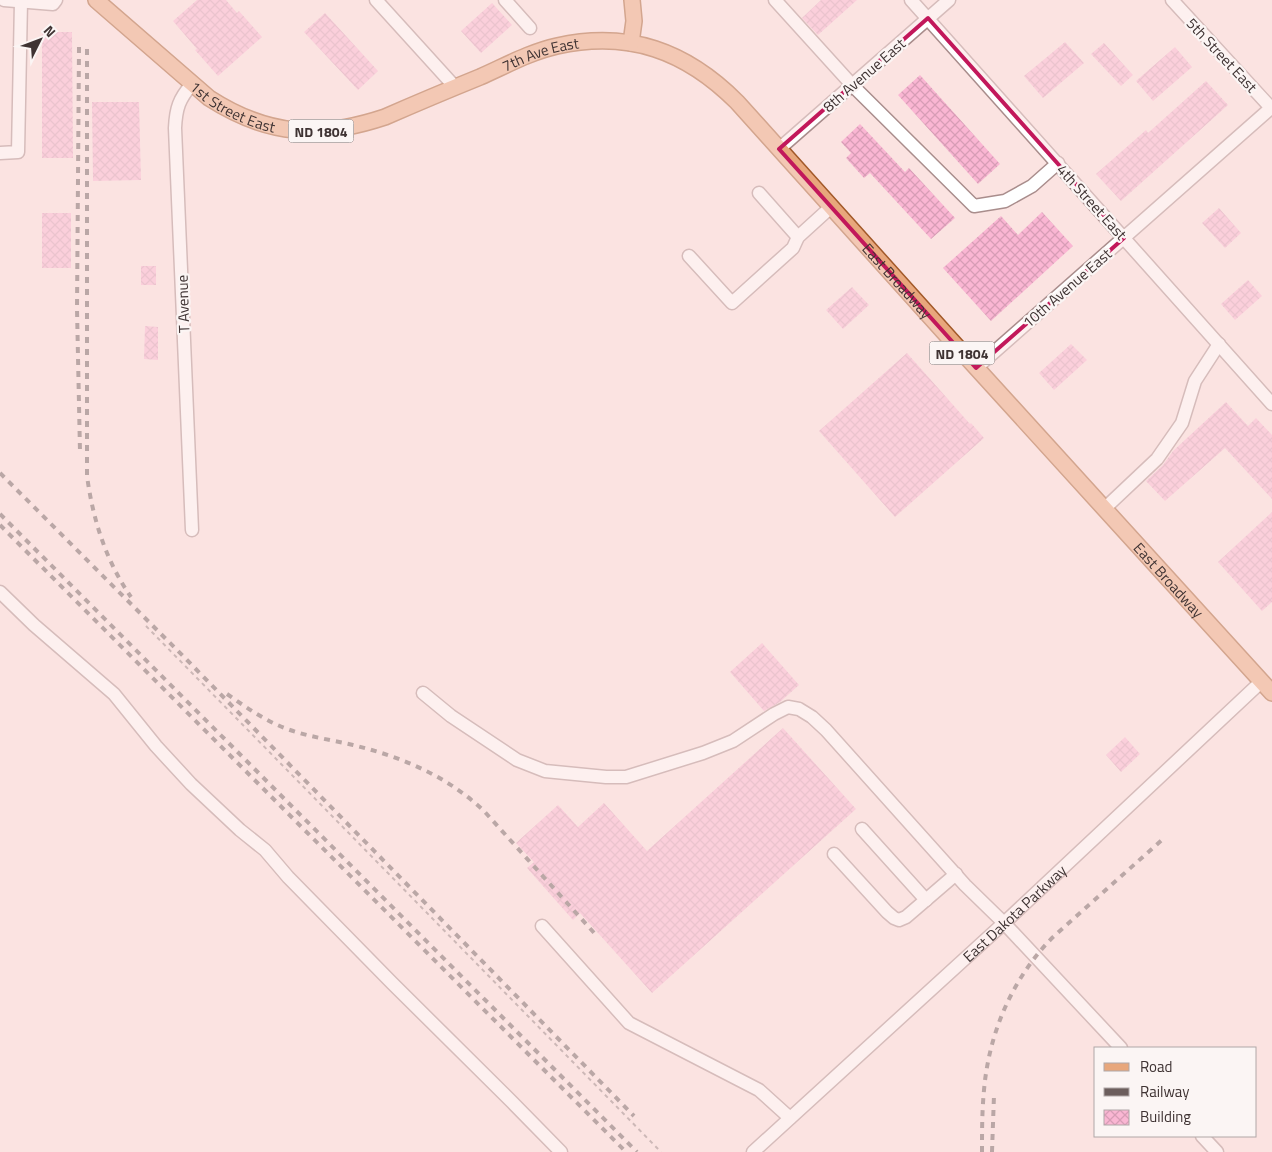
<svg xmlns="http://www.w3.org/2000/svg" width="1272" height="1152" font-family="'Titillium Web',sans-serif">
	<defs>
		<pattern id="building-cross-hatch" width="8" height="8" patternUnits="userSpaceOnUse" patternTransform="scale(1.25)"><rect width="8" height="8" fill="#fab6d3"/><path d="M0 0l8 8M0 8l8-8" fill="none" stroke="#d79db6"/></pattern>
	</defs>
	<rect width="100%" height="100%" fill="#fbe3e1"/>
	<path fill="url(#building-cross-hatch)" d="M197,0H226L237,13L239,11L262,37L218,76L195,50L197,49L173,21Z
		M821,0H857L818,35L802,18Z
		M492,3L512,25L481,53L461,31Z
		M325,13L378,71L358,90L304,32Z
		M42,32H72L73,158H42Z
		M1065,42L1084,63L1043,98L1024,76Z
		M1104,43L1133,75L1121,86L1091,54Z
		M1175,47L1192,67L1153,101L1136,81Z
		M920,75L1000,164L978,184L898,95Z
		M1206,81L1228,105L1121,201L1096,174L1146,130L1148,133Z
		M92,102H139L141,180L93,181Z
		M860,124L905,172L909,168L955,218L931,239L870,173L864,178L846,158L851,153L841,142Z
		M1219,208L1241,233L1225,248L1202,223Z
		M1042,212L1073,246L991,321L943,268L1001,216L1018,235Z
		M42,213H71V268H42Z
		M141,266H156V285H141Z
		M1248,280L1262,296L1235,320L1221,304Z
		M852,287L869,305L843,329L826,310Z
		M145,326L158,327V360L144,359Z
		M1071,344L1087,360L1054,390L1039,373Z
		M907,353L970,424L971,423L984,438L895,517L819,431Z
		M1226,402L1248,426L1256,418L1272,435V499L1225,448L1165,501L1146,481L1163,465L1173,451Z
		M1272,512V602L1262,611L1218,562Z
		M762,643L799,685L780,702L764,711L730,672Z
		M783,728L856,809L652,993L580,913L573,920L527,868L534,862L516,843L558,805L578,827L604,803L647,851Z
		M1125,737L1140,754L1121,772L1106,755Z"/>
	<g fill="none" stroke-linecap="round" stroke-linejoin="round">
		<defs>
			<g id="minor">
				<path d="M4,0L53,4L56,0"/>
				<path d="M376,0L455,87"/>
				<path d="M505,0L530,28"/>
				<path d="M775,0L853,86L974,206L1005,201L1032,186L1058,163"/>
				<path d="M911,0L1272,404"/>
				<path d="M1172,0L1272,109"/>
				<path d="M192,84C179,99 176,108 175,128L192,530"/>
				<path d="M779,149L949,0"/>
				<path d="M0,153L18,152L21,1"/>
				<path d="M759,193L798,237"/>
				<path d="M689,256L732,303L793,248L798,237L831,207"/>
				<path d="M976,368L1271,108"/>
				<path d="M1104,509L1157,459L1182,423L1195,381L1219,344"/>
				<path d="M0,592L34,625L114,694L156,746L191,784L240,830L265,850L288,877L392,983L512,1102L561,1152"/>
				<path d="M423,693L451,716L517,760L545,771L606,777H626L703,753L733,741L774,714L788,707L799,709L812,717L826,730L965,885L1004,923L1121,1048"/>
				<path d="M862,829L926,900"/>
				<path d="M834,854L887,912L894,918L899,920L906,917L956,874"/>
				<path d="M542,926L629,1023L759,1090L790,1118"/>
				<path d="M1202,1136L1217,1152"/>
				<path id="s1" d="M753,1152L1004,923L1262,681"/>
			</g>
			<g id="major">
				<path id="s2" d="M96,0L209,98C268,136 319,139 385,117C417,103 448,90 480,77C505,66 530,52 557,46C629,30 686,51 737,102L951,340L1272,693"/>
				<path d="M631,43L634,21L632,0"/>
			</g>
		</defs>
		<use href="#minor" stroke="#a98d8c" stroke-width="15"/>
		<use href="#major" stroke="#a25929" stroke-width="18"/>
		<path stroke="#958483" stroke-width="2" stroke-dasharray="4 4" stroke-linecap="butt" d="M146,626L661,1152"/>
		<use href="#minor" stroke="#fff" stroke-width="12"/>
		<use href="#major" stroke="#e8a77c" stroke-width="15"/>
		<path stroke="#6c5e5d" stroke-width="4" stroke-dasharray="6 6" stroke-linecap="butt" d="M79,47L77,309L80,452
			M87,49V476C93,520 106,561 131,597
			M0,473L187,660L634,1116
			M0,514L637,1152
			M0,525L626,1152
			M227,694C247,708 267,722 290,730C310,737 332,740 353,745C402,757 447,776 484,811L596,935
			M982,1152C982,1131 982,1111 984,1090C989,1033 1012,979 1052,938L1164,838
			M992,1152L994,1095"/>
	</g>
	<path d="M0 0H1272V1152H0ZM928,18L1124,238L976,368L779,149Z" fill="#fbe3e1" fill-opacity=".55" fill-rule="evenodd"/>
	<path fill="none" stroke="#c2185b" stroke-width="4" stroke-linejoin="round" d="M928,18L1124,238L976,368L779,149Z"/>
	<g text-anchor="middle" dominant-baseline="central" stroke-width="4.5" stroke-linejoin="round" paint-order="stroke">
		<g fill="#fbf5f4" stroke="#776d6d" stroke-width="1">
			<rect x="288.5" y="119.5" width="65" height="23" rx="4"/>
			<rect x="929.5" y="341.5" width="65" height="23" rx="4"/>
		</g>
		<g font-size="14" font-weight="bold" fill="#3f3333">
			<text x="321" y="131">ND 1804</text>
			<text x="962" y="353">ND 1804</text>
		</g>
		<g font-size="15" fill="#3f3333" stroke="#fbf5f4">
			<text transform="translate(1222 55) rotate(47)">5th Street East</text>
			<text stroke="none"><textPath href="#s2" startOffset="502">7th Ave East</textPath></text>
			<text transform="translate(864 75) rotate(-41)">8th Avenue East</text>
			<text stroke="none"><textPath href="#s2" startOffset="175">1st Street East</textPath></text>
			<text transform="translate(1092 202) rotate(48)">4th Street East</text>
			<text stroke="none"><textPath href="#s2" startOffset="958">East Broadway</textPath></text>
			<text transform="translate(1067 288) rotate(-41)">10th Avenue East</text>
			<text transform="translate(183 304) rotate(-92)">T Avenue</text>
			<text stroke="none"><textPath href="#s2" startOffset="1362">East Broadway</textPath></text>
			<text stroke="none"><textPath href="#s1" startOffset="354">East Dakota Parkway</textPath></text>
		</g>
	</g>
	<rect x="1094" y="1047" width="162" height="90" fill="#fbf5f4" stroke="#b0a7a7"/>
	<rect x="1104" y="1063" width="25" height="8" fill="#e8a77c" stroke="#b0a7a7"/>
	<text x="1140" y="1072" font-size="15" fill="#3f3333">Road</text>
	<rect x="1104" y="1088" width="25" height="8" fill="#6c5e5d" stroke="#b0a7a7"/>
	<text x="1140" y="1097" font-size="15" fill="#3f3333">Railway</text>
	<rect x="1104" y="1110" width="25" height="15" fill="url(#building-cross-hatch)" stroke="#b0a7a7"/>
	<text x="1140" y="1122" font-size="15" fill="#3f3333">Building</text>
	<g transform="translate(40 40) rotate(48)" stroke="#fbf5f4" stroke-width="4" paint-order="stroke">
	<path d="M0-4L9 19L0 12L-9 19Z" fill="#3f3333"/>
	<text y="-8" font-size="14" font-weight="bold" text-anchor="middle" fill="#3f3333">N</text>
	</g>
</svg>
